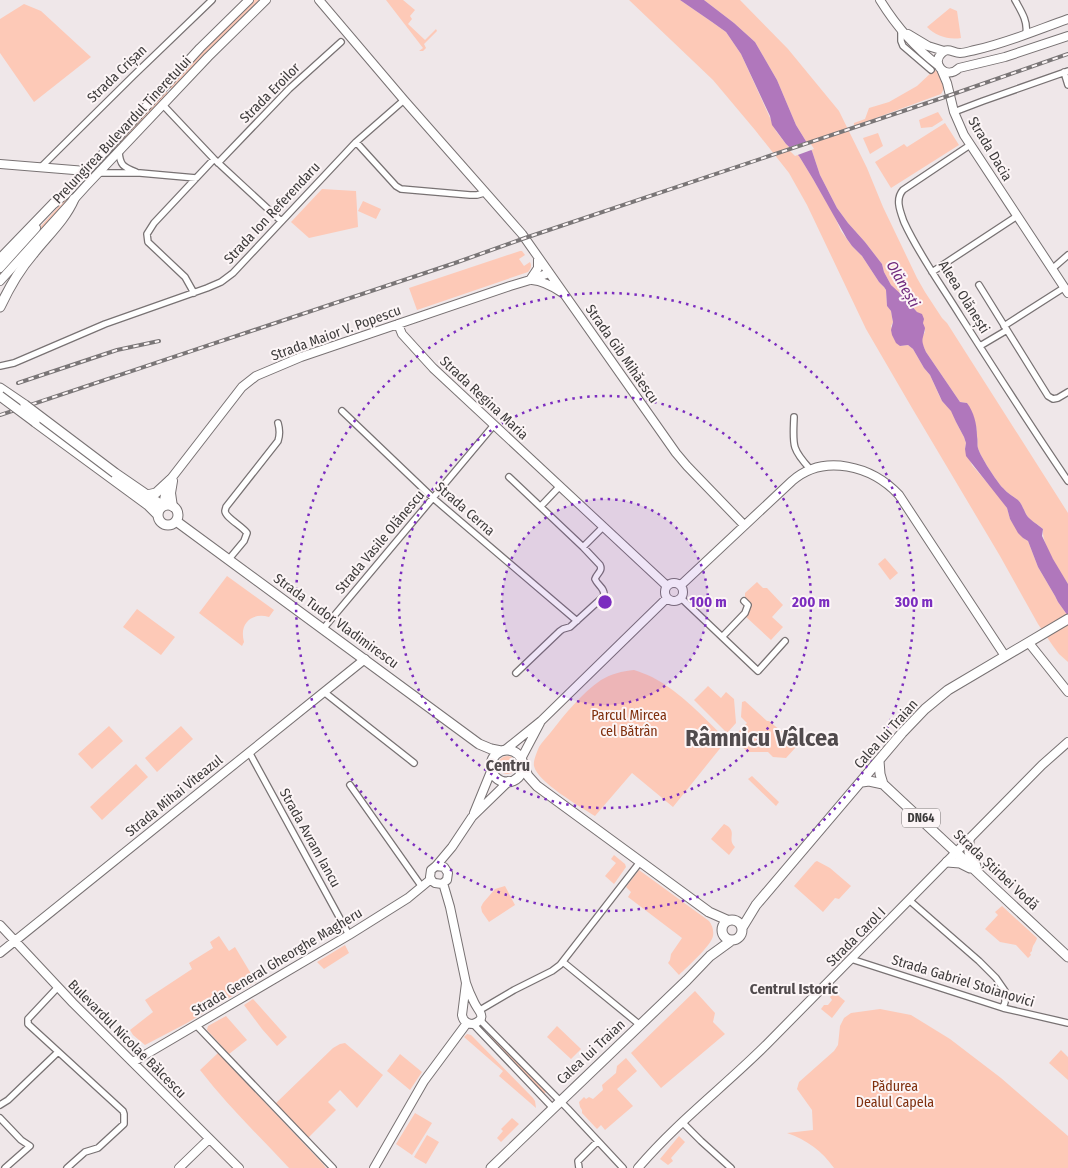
<svg xmlns="http://www.w3.org/2000/svg" width="1068" height="1168" font-family="'Fira Sans Condensed',sans-serif">
	<rect width="100%" height="100%" fill="#efe7e9"/>
	<path fill="#fdc9b7" d="M253,0H259L172,89L169,87Z
		M386,0H403L415,10L410,16L412,19L408,24L425,40L436,29L437,31L424,44L426,48L423,51H419L423,48Z
		M629,0H680L712,22L726,32L741,54L776,131L786,144L799,156L813,179L834,215L841,231L852,246L862,256L879,282L884,287L886,290L887,306L891,311L892,317L893,322L891,326L900,346L908,345L913,349L924,368L930,375L939,395L942,401L952,411L956,422L964,437L966,443L965,449L972,465L997,494L1007,508L1010,519L1023,538L1028,541L1038,567L1055,596L1058,602L1068,616V662L1059,654L1053,646L1038,624L1000,556L912,408L866,329L807,205L789,173L755,130L713,80Z
		M704,0H740L788,49L839,111L867,168L883,207L917,278L925,292L942,318L947,323L1068,513V584C1060,571 1041,544 1043,529C1038,524 1032,522 1028,517C1024,512 1023,505 1018,500C1013,496 1007,493 1003,488C997,482 980,456 978,448C977,445 978,440 977,436C977,424 973,413 967,403L960,402L926,352L922,343V337L925,332L923,323L917,312L902,295L891,285L884,272L882,264L865,242L848,223L837,208L820,175L812,151L796,125L777,80L755,42L734,23Z
		M24,4L41,11L91,57L34,102L0,53V19Z
		M950,8L957,11L961,38C948,40 936,36 927,27Z
		M935,70L939,72C942,80 947,86 941,94L854,126V123L865,119L869,108L889,102L917,86L933,71Z
		M166,90L168,93L117,148L115,145Z
		M938,112L943,120L932,127L921,128L919,120Z
		M945,123L959,145L891,188L875,162L904,144L907,147Z
		M878,133L883,146L870,154L863,138Z
		M112,148L114,151L0,278V271Z
		M322,189L356,191L358,227L309,238L291,222Z
		M363,201L381,209L376,219L358,211Z
		M520,251H522L525,255L519,259L524,266L530,262C532,266 531,268 528,272L417,310L409,288Z
		M885,558L898,573L890,580L878,564Z
		M227,576L274,610L269,617C251,612 239,624 244,642L242,646L199,613Z
		M757,582L763,588H767L783,605L772,617L783,627L771,640L745,616L750,610V603L745,597V593Z
		M137,609L175,637L161,655L123,627Z
		M634,670C640,672 646,674 652,677C681,692 703,717 726,739V741L673,807L632,773L595,816C581,807 537,782 534,766C533,761 537,752 539,747C542,742 547,737 551,732C565,714 582,693 601,680C611,674 622,671 634,670Z
		M708,686L721,698L726,692L734,699L736,723L728,732H726L694,700Z
		M745,701L767,721H769L781,731H784L797,743V746L786,758L773,757L768,752H748L736,742L735,735L747,723L741,717L742,702Z
		M109,726L123,741L92,769L78,754Z
		M181,726L193,739L157,772L145,758Z
		M498 765a9 9 0 1 1 18 0a9 9 0 1 1-18 0Z
		M136,764L148,777L102,820L90,807Z
		M752,776L779,802L776,806L748,779Z
		M724,824C739,831 726,839 735,847L729,855L711,839Z
		M614,855L625,864L626,867L614,884L605,876L616,863L611,859Z
		M817,861L830,868L851,886L839,899L835,898L823,912L794,886L815,862Z
		M639,870L709,921C712,925 714,930 713,936C711,946 687,967 679,975L668,963L670,960L671,954L682,938L628,897L631,892L626,887Z
		M505,886L515,905L489,922L482,912L481,907L483,903L495,889Z
		M1002,906L1037,938C1036,943 1032,945 1032,951L1030,953L1031,955L1028,958L1016,945L1000,942L985,929L998,915L995,912Z
		M219,936L229,951L235,947L256,982L187,1023L145,1045L133,1035L130,1030L153,1012L145,1000L192,969L189,963L213,948L210,942Z
		M345,945L349,953L324,969L317,962Z
		M695,991L715,1013L713,1022L725,1034L661,1088L631,1053Z
		M834,992L845,1001L832,1018L821,1009L824,1005H828L832,1000L830,997Z
		M253,999L287,1037L277,1046L262,1029L244,1005Z
		M880,1009L911,1015L950,1039L1001,1078L1068,1136V1168H834C822,1151 807,1140 787,1133L813,1130L812,1110L797,1089L799,1082L834,1051L838,1045L840,1026L844,1018L851,1013Z
		M226,1016L247,1040L229,1054L207,1030L208,1026Z
		M557,1026L581,1049L571,1059L547,1037Z
		M467,1034L471,1035L473,1037L533,1098L535,1101L536,1108L499,1076L503,1071L464,1037Z
		M490,1034L546,1092L544,1094L488,1036Z
		M345,1043L383,1075L357,1108L340,1090L328,1102L336,1110L308,1138L275,1104L333,1048L340,1044Z
		M1061,1050L1068,1057V1080L1049,1063Z
		M218,1053L323,1164L326,1168H289C259,1136 227,1105 200,1070Z
		M400,1054L422,1072L410,1090L387,1071Z
		M626,1058L637,1071L617,1089L633,1106L605,1130L601,1125L597,1129L582,1113V1110L580,1107L579,1102L584,1097L586,1099L589,1097L593,1099L603,1090L602,1085L616,1073L617,1066Z
		M415,1113L432,1123L412,1155L396,1144Z
		M512,1118L519,1124L501,1142L497,1138L503,1131L501,1129Z
		M427,1135L439,1142L426,1164L414,1157Z
		M679,1136L685,1142L671,1158L673,1161L668,1165L660,1159Z"/>
	<path fill="#b077bc" d="M680,0H704L734,23L755,42L777,80L796,125L812,151L820,175L837,208L848,223L865,242L882,264L884,272L891,285L902,295L917,312L922,314L924,319L923,323L925,328C923,341 920,338 926,352L960,402L967,403C974,412 977,425 977,436C978,440 977,445 978,448C980,456 997,482 1003,488C1007,493 1013,496 1018,500C1023,505 1024,512 1028,517C1033,522 1037,524 1043,529L1042,536L1053,559L1068,584V616L1058,602L1055,596L1038,567L1028,541L1023,538L1018,533L1010,519L1007,508L966,456L965,449L966,443L964,437L956,422L951,411L942,401L930,375L924,368L913,349L908,345L900,346L896,343L892,335L891,330L893,322L892,317L891,311L887,306L886,290L884,287L879,282L862,256L852,246L847,239L813,179L799,156L786,144L772,125L770,116L741,54L726,32L712,22Z"/>
	<path fill="#efe7e9" d="M809,141L814,149L795,156L787,148Z"/>
	<g fill="none" stroke-linecap="round" stroke-linejoin="round">
		<defs>
			<path id="street" d="M1015,0C1021,11 1028,21 1026,33
				M901,29V41L903,46L931,70
				M1064,72L1068,85
				M163,105L214,159L281,221
				M954,112L983,101L1068,71
				M356,142L396,186L401,189L470,195H477L484,193
				M970,145L903,190C895,199 900,211 904,222C919,255 942,286 961,317C996,372 1031,427 1068,481
				M119,152C120,165 123,167 136,172
				M218,163L289,89L341,42
				M41,167L134,75L212,0
				M99,173H140L196,178
				M1052,269L1068,255
				M932,272L1017,216
				M979,285L1048,396L1053,399L1058,398L1068,392
				M194,293L185,277L148,242L147,234L154,223L214,159
				M1004,326L1065,287
				M980,346L1007,330
				M0,366L14,363L105,324L207,288L221,282L233,273L356,142L404,100
				M342,411L433,498L577,621
				M794,417C793,445 791,448 810,469
				M509,477L583,547L600,565C603,571 597,573 595,579C598,586 605,588 604,596L570,627L563,629L560,631L516,673
				M541,506L560,486
				M583,547L603,527
				M229,559L244,541L247,533C243,527 225,517 225,511C225,510 226,508 226,507L278,441C280,435 280,430 278,423
				M681,598L758,671L785,641
				M323,629L494,425
				M722,637L745,613L748,605L744,601
				M324,692L414,763
				M249,752L349,935
				M350,785L422,887
				M909,900L979,961L996,978L1005,991V1002L1003,1008
				M851,959L1003,1008L1068,1023
				M563,962L640,1025
				M58,987L28,1019V1024L123,1111L124,1114V1124L98,1148L85,1152L67,1168
				M480,1010L514,990L552,971L560,965L640,862
				M480,1019L483,1023L568,1109L623,1168
				M473,1024L553,1108
				M196,1025L333,1168
				M0,1105L8,1100L58,1052
				M0,1118L21,1140L30,1146L5,1168
				M682,1122L701,1141L731,1168
				M579,1168L578,1161L598,1141"/>
			<path id="secondary" d="M319,0L404,100L522,234L676,453L687,466L744,525
				M880,0C896,26 915,48 939,66
				M1068,19C1037,30 1007,43 975,50C970,51 965,53 960,53C953,53 948,47 942,53C930,63 946,81 959,68L1005,57L1068,36
				M908,34L928,46L944,51
				M941,69L947,83L954,112L964,135L1068,293
				M0,164L86,171
				M65,195L200,48L249,0
				M0,268L36,228
				M530,280L538,268V257
				M532,280C543,281 552,286 561,292
				M0,281L86,186L208,57L266,0
				M398,324L402,334L433,368L667,586
				M173,481L171,493L173,507
				M163,506L166,489L170,480L242,387L256,376L301,357L510,286L530,280L549,273
				M665 592a9 9 0 1 1 18 0a9 9 0 1 1-18 0Z
				M681,585L792,481C824,453 872,466 899,495L1005,656
				M1029,643L1068,692
				M505,750L541,721L667,598
				M521,759L540,723
				M474,813L492,769
				M436,866L444,867L448,873L447,880L442,884L435,883L432,881L430,877L431,870L436,866L452,847L472,817L509,781
				M443,883L450,907L466,983L462,1015C463,1021 467,1024 473,1024C489,1018 478,1011 474,1002C471,996 468,989 466,983
				M0,925L73,1003L239,1168
				M0,953L365,659
				M133,1062L349,935L408,898L431,879
				M179,1168L209,1139
				M374,1168L424,1081L467,1023
				M638,1168C677,1122 725,1086 767,1044L1042,765L1068,742"/>
			<path id="primary" d="M0,259L53,204L67,192
				M0,307C9,288 19,270 33,254C47,236 65,220 74,199
				M0,388L25,405
				M35,422L148,505L158,515
				M115,473L163,506
				M147,495L156,493L170,480
				M158 515a10 10 0 1 1 20 0a10 10 0 1 1-20 0Z
				M176,521L479,744L491,749L501,751
				M491 766a16 16 0 1 1 32 0a16 16 0 1 1-32 0Z
				M879,761L880,774L883,784
				M523,765L528,776L537,786L709,912L727,920
				M862,782L869,781L883,784L1068,957
				M969,840V852L976,866
				M947,862L960,863L970,868
				M722 930a10 10 0 1 1 20 0a10 10 0 1 1-20 0Z
				M742,928L756,905L902,733L925,709L948,690L1068,619
				M491,1168L687,980L710,956L732,940"/>
		</defs>
		<use href="#street" stroke="#787273" stroke-width="8"/>
		<use href="#secondary" stroke="#787273" stroke-width="10"/>
		<use href="#primary" stroke="#787273" stroke-width="11"/>
		<use href="#street" stroke="#fff" stroke-width="5.5"/>
		<use href="#secondary" stroke="#fff" stroke-width="8"/>
		<use href="#primary" stroke="#fff" stroke-width="9"/>
		<defs>
			<path id="rail" d="M18,383L117,350L159,341
				M0,415L455,263L525,238L942,98L1068,54"/>
		</defs>
		<use href="#rail" stroke="#7a7677" stroke-width="4"/>
		<use href="#rail" stroke="#fcf5f6" stroke-width="2" stroke-dasharray="5.5" stroke-linecap="butt"/>
		<defs>
			<path id="primary-bridge" d="M0,396L35,422
				M25,405L115,473"/>
		</defs>
		<use href="#primary-bridge" stroke="#787273" stroke-width="11" stroke-linecap="butt"/>
		<use href="#primary-bridge" stroke="#fff" stroke-width="9"/>
	</g>
	<circle cx="605" cy="602" r="103" fill="#7b2cbf" fill-opacity=".12"/>
	<g fill="none" stroke="#7b2cbf" stroke-width="2.5" stroke-dasharray="2.5 5">
		<circle cx="605" cy="602" r="103"/>
		<circle cx="605" cy="602" r="206"/>
		<circle cx="605" cy="602" r="309"/>
	</g>
	<g text-anchor="middle" dominant-baseline="central" stroke-width="4" stroke-linejoin="round" paint-order="stroke">
		<rect fill="#fcf5f6" stroke="#767373" stroke-width="1" x="902" y="808.5" width="38" height="19" rx="4"/>
		<g font-size="12" font-weight="bold" fill="#3d3b3b">
			<text x="921" y="818">DN64</text>
		</g>
		<g font-size="14" fill="#3d3b3b" stroke="#fcf5f6">
			<text transform="translate(117 74) rotate(-44)">Strada Crișan</text>
			<text transform="translate(270 93) rotate(-45)">Strada Eroilor</text>
			<text transform="translate(122 130) rotate(-47)">Prelungirea Bulevardul Tineretului</text>
			<text transform="translate(990 149) rotate(59)">Strada Dacia</text>
			<text transform="translate(272 213) rotate(-47)">Strada Ion Referendaru</text>
			<text transform="translate(964 297) rotate(58)">Aleea Olănești</text>
			<text transform="translate(336 333) rotate(-20)">Strada Maior V. Popescu</text>
			<text transform="translate(622 354) rotate(55)">Strada Gib Mihăescu</text>
			<text transform="translate(484 398) rotate(43)">Strada Regina Maria</text>
			<text transform="translate(465 509) rotate(41)">Strada Cerna</text>
			<text transform="translate(380 542) rotate(-50)">Strada Vasile Olănescu</text>
			<text transform="translate(336 621) rotate(36)">Strada Tudor Vladimirescu</text>
			<text transform="translate(886 734) rotate(-48)">Calea lui Traian</text>
			<text transform="translate(174 796) rotate(-39)">Strada Mihai Viteazul</text>
			<text transform="translate(310 838) rotate(61)">Strada Avram Iancu</text>
			<text transform="translate(996 870) rotate(43)">Strada Știrbei Vodă</text>
			<text transform="translate(856 937) rotate(-45)">Strada Carol I</text>
			<text transform="translate(277 962) rotate(-31)">Strada General Gheorghe Magheru</text>
			<text transform="translate(963 981) rotate(17)">Strada Gabriel Stoianovici</text>
			<text transform="translate(127 1039) rotate(45)">Bulevardul Nicolae Bălcescu</text>
			<text transform="translate(591 1052) rotate(-43)">Calea lui Traian</text>
		</g>
		<g font-size="14" fill="#7f2f0d" stroke="#fcf5f6">
			<text x="629" y="715">Parcul Mircea<tspan x="629" dy="16">cel Bătrân</tspan></text>
			<text x="895" y="1086">Pădurea<tspan x="895" dy="16">Dealul Capela</tspan></text>
		</g>
		<g font-size="15" font-style="italic" fill="#6f297d" stroke="#fcf5f6">
			<text transform="translate(903 284) rotate(60)">Olănești</text>
		</g>
		<g font-size="15" font-weight="bold" fill="#514b4d" stroke="#fcf5f6">
			<text x="794" y="989">Centrul Istoric</text>
		</g>
		<g font-size="16" font-weight="bold" fill="#514b4d" stroke="#fcf5f6">
			<text x="508" y="765">Centru</text>
		</g>
		<g font-size="24" font-weight="bold" fill="#514b4d" stroke="#fcf5f6">
			<text x="762" y="738">Râmnicu Vâlcea</text>
		</g>
	</g>
	<circle cx="605" cy="602" r="8" fill="#7b2cbf" stroke="#fcf5f6" stroke-width="2.5"/>
	<g font-size="15" text-anchor="middle" font-weight="bold" fill="#7b2cbf" stroke="#fcf5f6" stroke-width="4" stroke-linejoin="round" paint-order="stroke">
		<text x="708" y="607">100 m</text>
		<text x="811" y="607">200 m</text>
		<text x="914" y="607">300 m</text>
	</g>
</svg>
